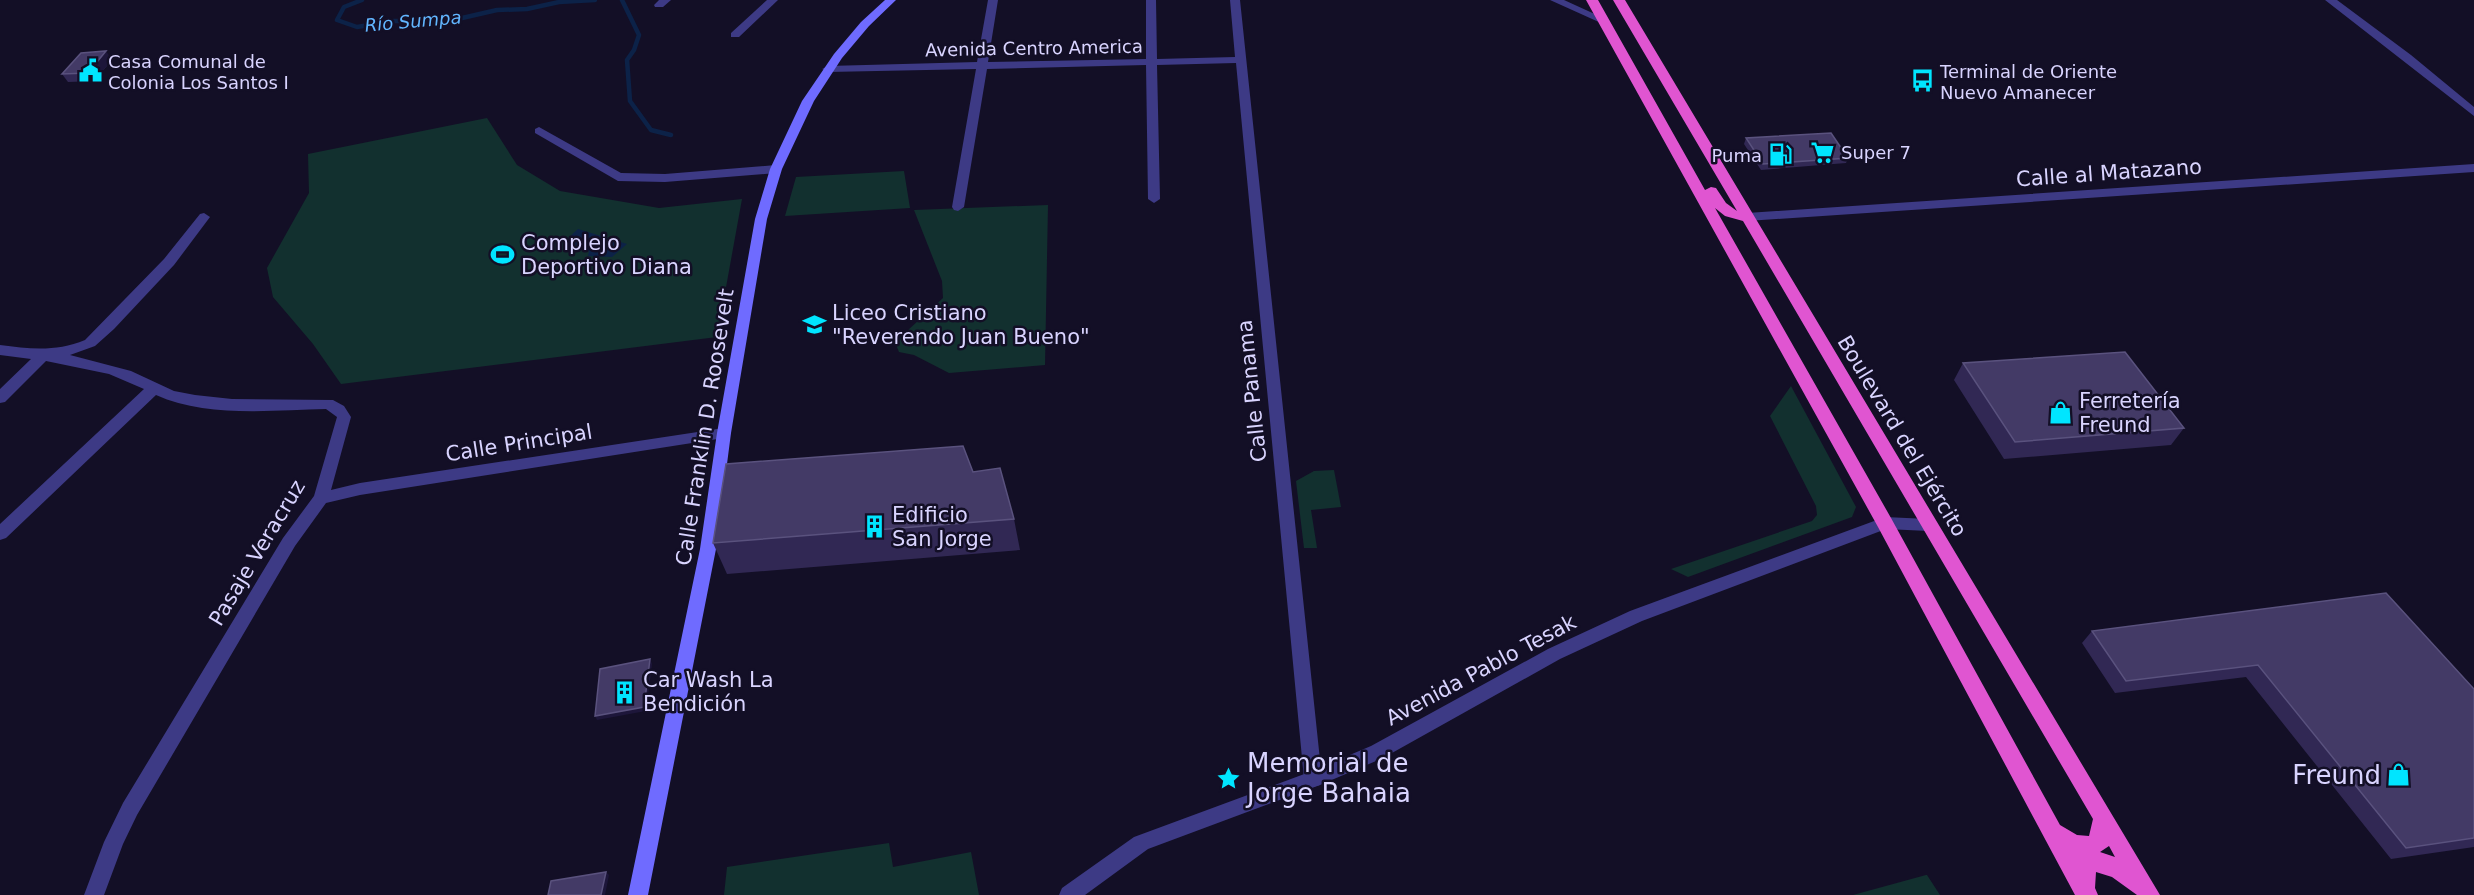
<svg xmlns="http://www.w3.org/2000/svg" width="2474" height="895" font-family="'DejaVu Sans',sans-serif">
	<rect width="100%" height="100%" fill="#130f26"/>
	<path fill="#12302f" d="M487,118L517,165L560,191L659,208L742,199L717,337L341,384L313,344L273,297L267,268L309,193L308,154Z
		M904,171L910,208L785,216L796,177Z
		M1048,205L1045,365L949,373L914,355L899,352L895,342L943,298L942,281L914,210Z
		M1791,386L1856,507L1852,517L1688,577L1671,569L1812,521L1817,515L1816,506L1770,416Z
		M1334,470L1341,507L1311,510L1317,548H1304L1296,481L1314,471Z
		M889,843L893,867L971,852L979,895H724L727,867Z
		M1927,875L1940,895H1853L1926,875Z"/>
	<path fill="#0c2248" d="M578,229L627,244L612,257L588,256L589,251L565,241Z"/>
	<g fill="none" stroke-linecap="round" stroke-linejoin="round">
		<path stroke="#0c2248" stroke-width="4.5" d="M362,0L344,7L337,20L357,27L394,21H449L497,10L527,9L559,2L595,0
			M622,0L639,35L634,50L627,60L630,101L651,130L671,135"/>
		<path fill="#3d3a85" fill-rule="evenodd" d="M659,0H671L663,7H655L654,5Z
			M767,0H778L739,37H731V33Z
			M988,0H998L988,62L1146,59V0H1156L1157,59L1235,57L1230,0H1240L1322,779L1320,785L1313,787L1306,785L1304,779L1236,63L1157,65L1160,199L1154,203L1148,199L1146,65L987,69L964,207L958,211L954,210L952,207L976,69L828,72L822,69L828,66L977,62Z
			M1550,0H1564L1610,21L1605,24L1601,23Z
			M2325,0H2337L2411,55L2474,107V116Z
			M539,127L621,173L665,174L776,165L782,169L776,173L665,182L618,181L535,133V129Z
			M2474,164V172L1747,221L1741,217L1747,213Z
			M204,213L210,217L174,265L114,329L95,346L70,355L131,371L174,391L195,395L232,399L333,400L344,406L351,417L331,490L360,483L724,428L729,429L731,433L729,437L724,438L360,495L326,503L295,546L137,815L123,844L104,895H84L104,842L123,803L283,538L314,496L337,417L326,409C272,410 206,418 156,395L6,538L0,540V524L144,389L109,374L46,361L5,402L0,403V389L31,359L0,355V345C30,349 56,352 85,340L164,259L200,214Z"/>
		<path fill="#3d3a85" fill-rule="evenodd" d="M1885,517L1928,519L1934,521L1936,525L1934,529L1928,531L1886,529L1642,621L1560,659L1383,758L1320,785L1148,849L1085,895H1059L1062,888L1134,837L1307,773L1371,746L1548,649L1630,611Z"/>
		<path fill="#6f6bff" fill-rule="evenodd" d="M885,0H896L869,26L842,58L814,101L782,169L767,219L731,433L716,549L648,895H628L700,549L717,433L755,219L770,169L802,101L834,54L861,22Z"/>
		<path fill="#e055d1" fill-rule="evenodd" d="M1586,0H1598L1705,190L1711,187L1716,188L1726,203L1737,211L1613,0H1625L2160,895H2137L2112,877L2096,872L2095,888L2098,895H2075L1878,527ZM1715,208L1725,216L1743,221L2093,819L2089,836L2077,835L2060,825L1891,518ZM2109,846L2115,857L2100,852Z"/>
	</g>
	<path fill="#312854" d="M112,60L94,81L68,82L62,74Z
		M1746,138L1848,158L1846,163L1761,170L1744,144Z
		M1963,363L2184,428L2171,445L2004,459L1954,380Z
		M973,472L1014,519L1020,550L727,574L713,543Z
		M2092,631L2474,689V847L2391,859L2246,677L2115,693L2082,643Z"/>
	<path fill="#1d163a" d="M106,51L112,60L94,81L88,73Z
		M650,659L652,664L646,711L597,720L595,716Z
		M606,872L609,875L605,895H601Z"/>
	<path fill="#433a66" stroke="#5a527e" stroke-width="1.5" d="M106,51L88,73L62,74L81,53Z
		M1831,133L1848,158L1763,164L1746,138Z
		M2125,352L2184,428L2015,442L1963,363Z
		M963,446L973,472L1000,468L1014,519L713,543L726,464Z
		M2386,593L2474,689V838L2406,848L2258,665L2126,681L2092,631Z
		M650,659L644,707L595,716L600,669Z
		M606,872L601,895H548L551,881Z"/>
	<defs>
		<symbol id="civic-bare" viewBox="-9 -9 18 18"><path d="M-.6-6.5H3V-4.5H.6V-3L4-1V1h2V6H-6V1h2V-1L-.6-3ZM-1.2 2.5V6h2.4V2.5Z" fill="#00e5ff" stroke="#130f26" stroke-width="2.5" paint-order="stroke"/></symbol>
		<symbol id="bus-bare" viewBox="-9 -9 18 18"><path d="M-5-6H5V4H4V6H2V4H-2V6H-4V4H-5ZM-3.5-4V0h7V-4ZM-3.5 1.2v1.5H-2V1.2ZM2 1.2v1.5H3.5V1.2Z" fill="#00e5ff" stroke="#130f26" stroke-width="2.5" paint-order="stroke"/></symbol>
		<symbol id="supermarket-bare" viewBox="-9 -9 18 18"><path d="M-6-5.5h2.5l.6 2H6L4.5 2H-2.5L-4.4-4H-6ZM-1.5 3.2a1.3 1.3 0 1 0 .1 0ZM3 3.2a1.3 1.3 0 1 0 .1 0Z" fill="#00e5ff" stroke="#130f26" stroke-width="2.5" paint-order="stroke"/></symbol>
		<symbol id="fuel-bare" viewBox="-9 -9 18 18"><path d="M-5.5-6h7V0h2V4h1.3V-2.5L3-4.5l.8-.8L6-3V5H2.5V1h-1V6h-7ZM-4.2-4.7v3.2H.2V-4.7Z" fill="#00e5ff" stroke="#130f26" stroke-width="2.5" paint-order="stroke"/></symbol>
		<symbol id="stadium-bare" viewBox="-9 -9 18 18"><path d="M0-5a6.5 5 0 1 0 0 10a6.5 5 0 1 0 0-10ZM-3.5-1.8h7v3.6h-7Z" fill="#00e5ff" stroke="#130f26" stroke-width="2.5" paint-order="stroke"/></symbol>
		<symbol id="school-bare" viewBox="-9 -9 18 18"><path d="M0-5L7-2L0 1L-7-2ZM-4 1L0 2.5L4 1V4Q0 6-4 4Z" fill="#00e5ff" stroke="#130f26" stroke-width="2.5" paint-order="stroke"/></symbol>
		<symbol id="shop-bare" viewBox="-9 -9 18 18"><path d="M-5-2.5h2.3a2.7 3.5 0 0 1 5.4 0H5L5.5 6h-11ZM-1.5-2.5h3a1.5 2.3 0 0 0-3 0Z" fill="#00e5ff" stroke="#130f26" stroke-width="2.5" paint-order="stroke"/></symbol>
		<symbol id="building-bare" viewBox="-9 -9 18 18"><path d="M-4-6H4V6H1V3H-1V6H-4ZM-2.5-4.3h1.7v1.8h-1.7ZM.8-4.3h1.7v1.8H.8ZM-2.5-1h1.7V.8h-1.7ZM.8-1h1.7V.8H.8Z" fill="#00e5ff" stroke="#130f26" stroke-width="2.5" paint-order="stroke"/></symbol>
		<symbol id="sight-bare" viewBox="-9 -9 18 18"><path d="M0-6L1.8-2.2L6-1.7L2.9 1.2L3.7 5.4L0 3.3L-3.7 5.4L-2.9 1.2L-6-1.7L-1.8-2.2Z" fill="#00e5ff" stroke="#130f26" stroke-width="2.5" paint-order="stroke"/></symbol>
	</defs>
	<g fill-rule="evenodd">
		<use href="#civic-bare" x="74" y="54" width="33" height="33"/>
		<use href="#bus-bare" x="1906" y="64" width="33" height="33"/>
		<use href="#supermarket-bare" x="1806" y="136" width="33" height="33"/>
		<use href="#fuel-bare" x="1764" y="138" width="33" height="33"/>
		<use href="#stadium-bare" x="486" y="238" width="33" height="33"/>
		<use href="#school-bare" x="798" y="308" width="33" height="33"/>
		<use href="#shop-bare" x="2044" y="396" width="33" height="33"/>
		<use href="#building-bare" x="858" y="510" width="33" height="33"/>
		<use href="#building-bare" x="608" y="676" width="33" height="33"/>
		<use href="#shop-bare" x="2382" y="758" width="33" height="33"/>
		<use href="#sight-bare" x="1212" y="762" width="33" height="33"/>
	</g>
	<g text-anchor="middle" dominant-baseline="central" stroke-width="5" stroke-linejoin="round" paint-order="stroke">
		<g font-size="18" font-style="italic" fill="#62b6ff" stroke="#130f26">
			<text transform="translate(413 21) rotate(-5)">Río Sumpa</text>
		</g>
		<g font-size="18" fill="#d9d4ff" stroke="#130f26">
			<text transform="translate(1034 48) rotate(-1)">Avenida Centro America</text>
		</g>
		<g font-size="18" fill="#d9d4ff" stroke="#130f26" text-anchor="start">
			<text x="108" y="61">Casa Comunal de<tspan x="108" dy="21">Colonia Los Santos I</tspan></text>
			<text x="1940" y="71">Terminal de Oriente<tspan x="1940" dy="21">Nuevo Amanecer</tspan></text>
			<text x="1841" y="152">Super 7</text>
			<text x="1762" y="155" text-anchor="end">Puma</text>
		</g>
		<g font-size="21" fill="#d9d4ff" stroke="#130f26">
			<text transform="translate(2109 173) rotate(-4)">Calle al Matazano</text>
			<text transform="translate(1252 391) rotate(-96)">Calle Panama</text>
			<text transform="translate(705 427) rotate(-81)">Calle Franklin D. Roosevelt</text>
			<text transform="translate(1902 436) rotate(59)">Boulevard del Ejército</text>
			<text transform="translate(519 443) rotate(-9)">Calle Principal</text>
			<text transform="translate(257 553) rotate(-59)">Pasaje Veracruz</text>
			<text transform="translate(1481 670) rotate(-28)">Avenida Pablo Tesak</text>
		</g>
		<g font-size="21" fill="#d9d4ff" stroke="#130f26" text-anchor="start">
			<text x="521" y="243">Complejo<tspan x="521" dy="24">Deportivo Diana</tspan></text>
			<text x="832" y="313">Liceo Cristiano<tspan x="832" dy="24">"Reverendo Juan Bueno"</tspan></text>
			<text x="2079" y="401">Ferretería<tspan x="2079" dy="24">Freund</tspan></text>
			<text x="892" y="515">Edificio<tspan x="892" dy="24">San Jorge</tspan></text>
			<text x="643" y="680">Car Wash La<tspan x="643" dy="24">Bendición</tspan></text>
		</g>
		<g font-size="26" fill="#d9d4ff" stroke="#130f26" text-anchor="start">
			<text x="1247" y="763">Memorial de<tspan x="1247" dy="30">Jorge Bahaia</tspan></text>
			<text x="2381" y="775" text-anchor="end">Freund</text>
		</g>
	</g>
</svg>
